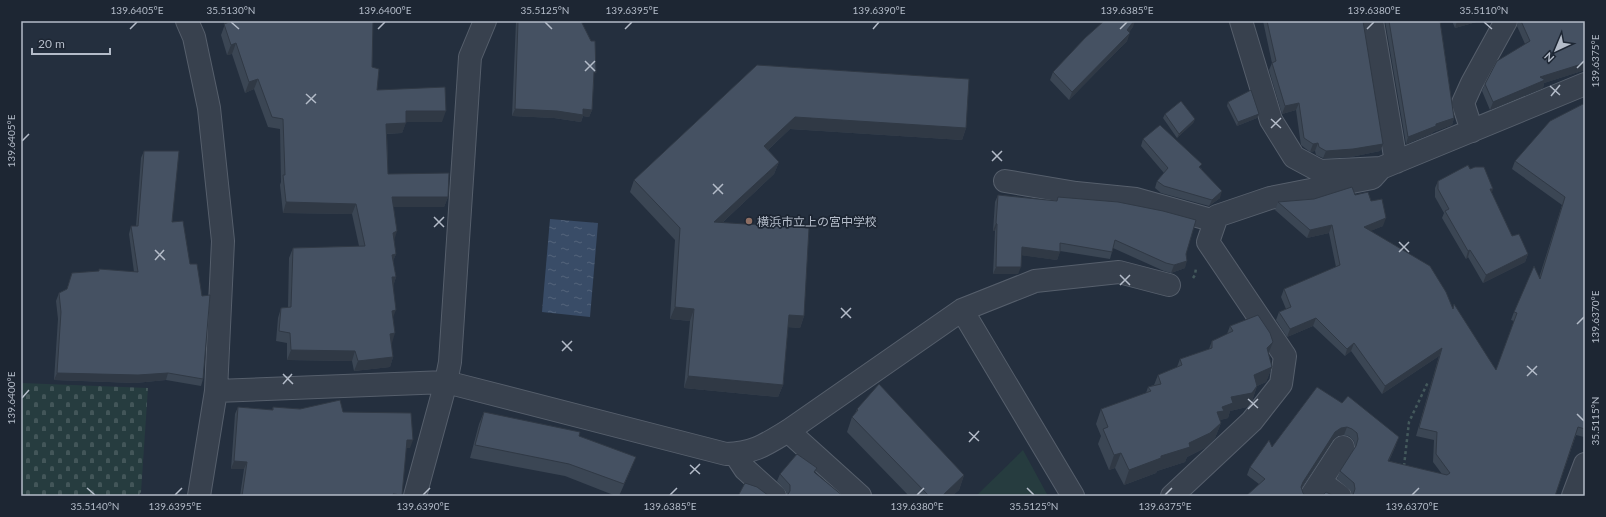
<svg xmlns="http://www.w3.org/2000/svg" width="1606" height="517" font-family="Lato,'Noto Sans JP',sans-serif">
	<defs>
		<pattern id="cemetery-stones" width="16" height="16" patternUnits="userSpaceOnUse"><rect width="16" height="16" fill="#263c3f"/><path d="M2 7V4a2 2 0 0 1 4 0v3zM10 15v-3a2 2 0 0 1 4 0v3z" fill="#435659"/></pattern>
		<pattern id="water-ripples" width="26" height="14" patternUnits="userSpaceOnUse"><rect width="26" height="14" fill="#394c67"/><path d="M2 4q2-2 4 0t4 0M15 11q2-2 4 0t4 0" fill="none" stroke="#53647b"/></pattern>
	</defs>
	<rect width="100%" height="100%" fill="#242f3e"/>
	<path fill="#263c3f" d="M1023,450L1048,496H976Z"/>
	<path fill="url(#cemetery-stones)" d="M21,383L148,388L141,492L138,496H21Z"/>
	<path fill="url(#water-ripples)" d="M550,219L598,223L590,317L542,312Z"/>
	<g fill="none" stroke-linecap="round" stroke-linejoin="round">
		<defs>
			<path id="minor" d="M187,21L194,37L209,108L223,241L216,391L199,496
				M1241,21L1271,120L1294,157L1320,171L1381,168L1585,84
				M1372,21L1396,162
				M1472,131L1463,103L1472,83L1506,21
				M1005,181L1076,193L1136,199L1215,221
				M962,310L1073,496
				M216,391L446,382L726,454C754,453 765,445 788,431L962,310L1035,281L1119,272L1169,285
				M788,431L860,496
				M735,454L745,469L775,496
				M1321,482L1340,496
				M415,496L446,382L450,362L470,57L485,21
				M1172,496L1252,421L1281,384L1285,356L1208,242L1217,216L1270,198L1372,178L1381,168
				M1311,496L1343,447
				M1573,496L1585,464"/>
		</defs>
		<use href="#minor" stroke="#565f6c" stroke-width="24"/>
		<path stroke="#44595c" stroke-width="2.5" stroke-dasharray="3 3" stroke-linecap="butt" d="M1193,278L1195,275L1196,268
			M1404,466L1409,422L1428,382"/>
		<use href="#minor" stroke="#38414e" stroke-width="22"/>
	</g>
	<path fill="#3b4654" d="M223,21H373L372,67L377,90L442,122H406L402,133L387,134L388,174L448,197L444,207H394V240L396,254L393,261L396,277L393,286V317L391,343L393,357L390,367L354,371L352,361L287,360V343L276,341L278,318L281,308L288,307L289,258L293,248L359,246L352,214L283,213L280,185L281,182L280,129L268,127L254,89L245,93L232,54L227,55L221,35L225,24Z
		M516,21H581L594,78L592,110L589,117L583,116L581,122L554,118L512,116Z
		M1263,21H1363L1383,144L1380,151L1351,157L1323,158L1316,155L1315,151L1310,152L1301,145L1296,110L1282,114L1269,70L1272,63Z
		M1385,21H1440L1454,118L1452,125L1433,132V133L1406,144Z
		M1452,21H1480L1455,28Z
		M1518,21H1585V70L1544,83L1543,88L1490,110L1482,91L1485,84L1525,44L1517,26Z
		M1133,27L1129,32L1127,41L1069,100L1050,80L1053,72Z
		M757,65L966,128L962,140L790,129L768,150L779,162L774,174L722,223L804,316L800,328L788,327L783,385L778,397L684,388L690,321L670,319L675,240L630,192L634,180Z
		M1228,102L1257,118L1237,126L1227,106Z
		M1585,105V452H1583L1584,437L1576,435L1555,496H1352L1351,491L1337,479L1340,471L1355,447L1354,441L1349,436L1344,435L1338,436L1333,440L1302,488L1259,484L1247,475L1250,467L1272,447L1317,387L1396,445L1389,461L1442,474L1433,462L1434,440L1416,436L1439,356L1382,394L1351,351L1345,356L1313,326L1287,337L1276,320L1279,312L1286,309L1281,297L1284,289L1336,267L1329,233L1307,238L1275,210L1278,202L1355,195L1371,201L1383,226L1370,231L1453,309L1496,370L1514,321L1511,320L1514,312L1539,278L1562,205L1512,169L1515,161Z
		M1165,114L1195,119L1193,123L1177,138L1163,118Z
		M1143,139L1201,168L1220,198L1209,206L1161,193L1155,188L1157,181L1164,173L1141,146Z
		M144,151L172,222L203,379L201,386L166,380L135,383L54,380L58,319L56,301L59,293L67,289L72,273L99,271V269L134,272L129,234L131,226H136L141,158Z
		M1470,169L1492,193L1512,236L1528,254L1525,262L1483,283L1468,257L1466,259L1442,218L1444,213L1435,197V188L1438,181Z
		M998,195L1056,201L1058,197L1186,254L1185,268L1171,273L1164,271L1113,248L1110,259L1060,251L1057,260L1022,255L1018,274H993L995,231H993L995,202Z
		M1230,326L1268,354L1272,367L1266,382L1257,386L1252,401L1247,407L1230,411L1228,418L1220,420V422L1221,423L1215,438L1205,448L1187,457L1185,462L1157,471L1156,473L1124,485L1115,468L1109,470L1098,444L1101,436L1096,424L1101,409L1146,393L1148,387L1154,385L1158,375L1177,367L1180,359L1209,349L1212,341L1227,334Z
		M238,407L272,410L273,407L343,412L410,448H406L402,496H240L244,469H231L235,414Z
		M857,409L964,475L959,490L952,496H909L847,432L852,417L855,414Z
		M484,412L631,469L619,496H616L565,476L470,458L479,424Z
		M817,468L815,473L787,496V493L777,481L780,474Z"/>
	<path fill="#303945" d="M1134,21H1135L1133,27L1124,38L1127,30Z
		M1457,21H1480L1455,28Z
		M1130,33L1127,41L1069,100L1072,92Z
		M236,43L232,54L227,55L231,45Z
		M1585,63V70L1544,83L1543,88L1490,110L1493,102L1540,77Z
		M258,79L254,89L245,93L249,82Z
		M1299,103L1296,110L1282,114L1285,106Z
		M515,109H583L592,110L589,117L583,116L581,122L554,118L512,116Z
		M406,111H446L442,122H402Z
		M1259,114L1257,118L1237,126L1238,122Z
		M795,117L966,128L962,140L790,129L759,158L764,146Z
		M1454,118L1452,125L1433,132V133L1406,144L1408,137L1436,124Z
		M1195,119L1193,123L1177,138L1179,134Z
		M406,123L402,133L382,134L386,124Z
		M1318,143L1315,151L1310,152L1313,144Z
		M1383,144L1380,151L1351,157L1323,158L1326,151Z
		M779,162L774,174L710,234L714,222Z
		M1490,189H1493L1491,196Z
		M1222,191L1220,198L1209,206L1212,200Z
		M392,197H448L444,207H389Z
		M286,202L356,204L352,214L283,213Z
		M1386,218L1383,226L1361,235L1364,227Z
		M996,223L997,224L995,231H993Z
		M1332,225L1329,233L1307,238L1310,230Z
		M397,231L394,241L393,233Z
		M1022,247L1060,252L1057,260L1019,255Z
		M1470,250L1468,257L1466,259L1468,251Z
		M396,254L392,264V255Z
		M1528,254L1525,262L1483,283L1486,275Z
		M1187,261L1185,268L1171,273L1174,265Z
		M996,267H1021L1018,274H993Z
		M392,277H396L393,287Z
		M675,307L694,309L690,321L670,319Z
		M396,310L392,320V311Z
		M789,315L804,316L800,328L785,327Z
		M1316,318L1313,326L1287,337L1290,329Z
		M395,333L392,343L386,344L390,334Z
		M1273,342L1267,357V348Z
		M1354,343L1351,351L1345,356L1347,349Z
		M1442,348L1439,356L1382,394L1385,386Z
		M291,350L355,351L352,361L287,360Z
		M393,357L390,367L354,371L358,361Z
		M1272,367L1266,382L1257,386L1252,401L1247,407L1230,411L1228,418L1220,420L1219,425L1221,423L1215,438L1205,448L1187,457L1185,462L1157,471L1156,473L1124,485L1129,470L1189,443L1231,397L1254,375Z
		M57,373H168L166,380L135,383L54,380Z
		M688,376L783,385L778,397L684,388Z
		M1347,427L1344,435L1338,436L1333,440L1300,490L1303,482L1335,432L1341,428Z
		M1399,437L1396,445L1385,469L1388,461Z
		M407,440H413L410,448H404Z
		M1585,446V452H1583Z
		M1121,453L1115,468L1109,470L1114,455Z
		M234,461L247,462L244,469H231Z
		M964,475L959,490L952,496H942Z
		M393,494L402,495V496H393Z"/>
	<path fill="#455162" stroke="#303945" d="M232,21H373L372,67L379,69L377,90L445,87L446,111H406V123L386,124L388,174L449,173L448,197H392L397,231L393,233L396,254L392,255L396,277H392L396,310L392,311L395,333L390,334L393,357L358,361L355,351L291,350L290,333L279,331L281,308L291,307L293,248L365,246L356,204L286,202L283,175H285L283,119L272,117L258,79L249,82L236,43L231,45L224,24Z
		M518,21H581L591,41H595L596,73L594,72L592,110L583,109V115L557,111L515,109Z
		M1104,21H1134L1127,30L1130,33L1072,92L1053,72L1085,38Z
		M1267,21H1363L1383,144L1353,149L1326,151L1319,147L1318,143L1313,144L1304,138L1299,103L1285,106L1272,63L1276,61Z
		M1389,21H1440L1454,118L1436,124V126L1408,137Z
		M1521,21H1585V63L1540,77L1545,80L1493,102L1485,84L1497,61L1530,41Z
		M757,65L969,79L966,128L795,117L764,146L779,162L714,222L809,228L804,316L789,315L783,385L688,376L694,309L675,307L680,228L634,180Z
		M1251,90L1259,114L1238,122L1228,102Z
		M1181,101L1195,119L1179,134L1165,114Z
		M1583,104L1585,105V429L1578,427L1555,496H1352L1353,495L1355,489L1354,483L1340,471L1356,446L1358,439L1357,433L1352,429L1347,427L1341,428L1335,432L1303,482L1301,487L1303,493L1305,496H1246L1265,479L1250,467L1269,440L1272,447L1317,387L1342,403L1348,396L1399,437L1388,461L1447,475L1450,473L1436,454L1437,432L1419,428L1442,348L1385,386L1354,343L1347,349L1316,318L1290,329L1279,312L1291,307L1284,289L1340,265L1332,225L1310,230L1278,202L1314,199L1352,187L1355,195L1368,192L1371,201L1382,199L1386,218L1364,227L1430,266L1446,292L1453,309L1454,304L1496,370L1517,313L1514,312L1534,266L1540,279L1565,197L1515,161L1550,121Z
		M1160,125L1202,164L1199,167L1222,191L1212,200L1164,186L1157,181L1168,168L1143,139Z
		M144,151H179L172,222L183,221L190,264H197L202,296L210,295L203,379L168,373L138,375L57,373L61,312L59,293L67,289L72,273L99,271V269L138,272L131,226H138Z
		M1468,165L1470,169L1475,167H1484L1493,189H1490L1512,236L1519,234L1528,254L1486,275L1470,250L1468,251L1445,211L1449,209L1438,189V181Z
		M998,195L1057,201L1058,197L1118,202L1163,211L1196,220L1186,254L1187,261L1174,265L1166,263L1115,240L1112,252L1060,243V252L1022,247L1021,267H996L997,224L996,223Z
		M1258,315L1270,333L1273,342L1267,348L1272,367L1254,375L1257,386L1252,393L1231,397L1233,403L1222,407L1224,411L1217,412L1221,423L1210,433L1189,443L1190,447L1161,456V458L1129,470L1121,453L1114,455L1103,429L1108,427L1101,409L1151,391L1148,387L1161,384L1158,375L1182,365L1180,359L1212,348V341L1233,331L1230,326Z
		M879,384L964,475L942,496H929L852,417L858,410L857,409Z
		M340,400L343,412L411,413L413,440H407L402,495L393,494V496H242L247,462L234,461L238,407L273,410V407L300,409Z
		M484,412L580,432L579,436L636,457L624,484L569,464L475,445Z
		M797,454L817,468L814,472L843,496H787L790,491V485L780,474Z
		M745,483L757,487L769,496H738Z
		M1326,492L1334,496H1322Z"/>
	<path fill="none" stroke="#b4bcc9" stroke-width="1.5" d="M231,22L239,29M545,22L552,29M1484,22L1492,29M130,29L137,22M378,29L385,22M625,29L632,22M873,29L879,22M1120,29L1127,22M1367,29L1374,22M585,61L595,71M1577,68L1584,61M585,71L595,61M1550,86L1560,95M306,94L316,103M1551,96L1560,85M306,104L316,94M1271,119L1281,128M1271,128L1281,118M22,141L29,134M992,151L1002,161M992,161L1002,151M713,184L723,194M713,194L723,184M434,217L444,227M434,227L444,217M1399,242L1409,252M155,250L165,260M1399,252L1409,242M155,260L164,250M1120,275L1130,285M1120,285L1130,275M841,308L851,318M841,318L851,308M1577,324L1584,317M562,341L572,351M562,351L572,341M1527,366L1537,375M283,374L293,384M1527,376L1537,366M283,384L292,374M22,398L29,390M1248,399L1258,408M1248,409L1258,399M1577,414L1584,421M969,432L979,441M969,442L979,431M690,465L700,474M690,474L700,464M87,488L95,495M1027,488L1034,495M175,495L182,488M423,495L430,488M670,495L677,488M917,495L924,488M1165,495L1172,488M1412,495L1419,488"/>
	<circle fill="#8d6e63" stroke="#1d2633" stroke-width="1.5" cx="749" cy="221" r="4"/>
	<g text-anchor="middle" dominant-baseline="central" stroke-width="3.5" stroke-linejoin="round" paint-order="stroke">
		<g font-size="12" fill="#b4bcc9" stroke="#1d2633" text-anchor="start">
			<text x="757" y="221">横浜市立上の宮中学校</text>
		</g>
	</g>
	<rect width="1606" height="517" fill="none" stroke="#1d2633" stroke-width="44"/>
	<g transform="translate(1556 50) rotate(224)" stroke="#1d2633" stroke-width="3" paint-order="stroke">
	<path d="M0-3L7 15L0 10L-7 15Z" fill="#b4bcc9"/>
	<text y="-6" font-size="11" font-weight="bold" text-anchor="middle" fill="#b4bcc9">N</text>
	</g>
	<path d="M32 48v6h78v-6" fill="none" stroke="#b4bcc9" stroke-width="2"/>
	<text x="38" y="48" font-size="12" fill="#b4bcc9" stroke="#1d2633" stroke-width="3" paint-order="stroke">20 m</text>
	<rect x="22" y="22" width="1562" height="473" fill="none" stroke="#b4bcc9" stroke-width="1.5"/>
	<g font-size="10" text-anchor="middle" fill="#b4bcc9">
		<text x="137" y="14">139.6405°E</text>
		<text x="231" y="14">35.5130°N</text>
		<text x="385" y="14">139.6400°E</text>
		<text x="545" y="14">35.5125°N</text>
		<text x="632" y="14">139.6395°E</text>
		<text x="879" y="14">139.6390°E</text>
		<text x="1127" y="14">139.6385°E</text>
		<text x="1374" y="14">139.6380°E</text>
		<text x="1484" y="14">35.5110°N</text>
		<text transform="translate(1595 61) rotate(-90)" y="4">139.6375°E</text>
		<text transform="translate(11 141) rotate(-90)" y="4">139.6405°E</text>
		<text transform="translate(1595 317) rotate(-90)" y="4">139.6370°E</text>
		<text transform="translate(11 398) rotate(-90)" y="4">139.6400°E</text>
		<text transform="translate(1595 421) rotate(-90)" y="4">35.5115°N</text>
		<text x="95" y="510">35.5140°N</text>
		<text x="175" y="510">139.6395°E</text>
		<text x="423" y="510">139.6390°E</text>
		<text x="670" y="510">139.6385°E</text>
		<text x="917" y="510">139.6380°E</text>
		<text x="1034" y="510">35.5125°N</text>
		<text x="1165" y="510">139.6375°E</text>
		<text x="1412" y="510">139.6370°E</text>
	</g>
</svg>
